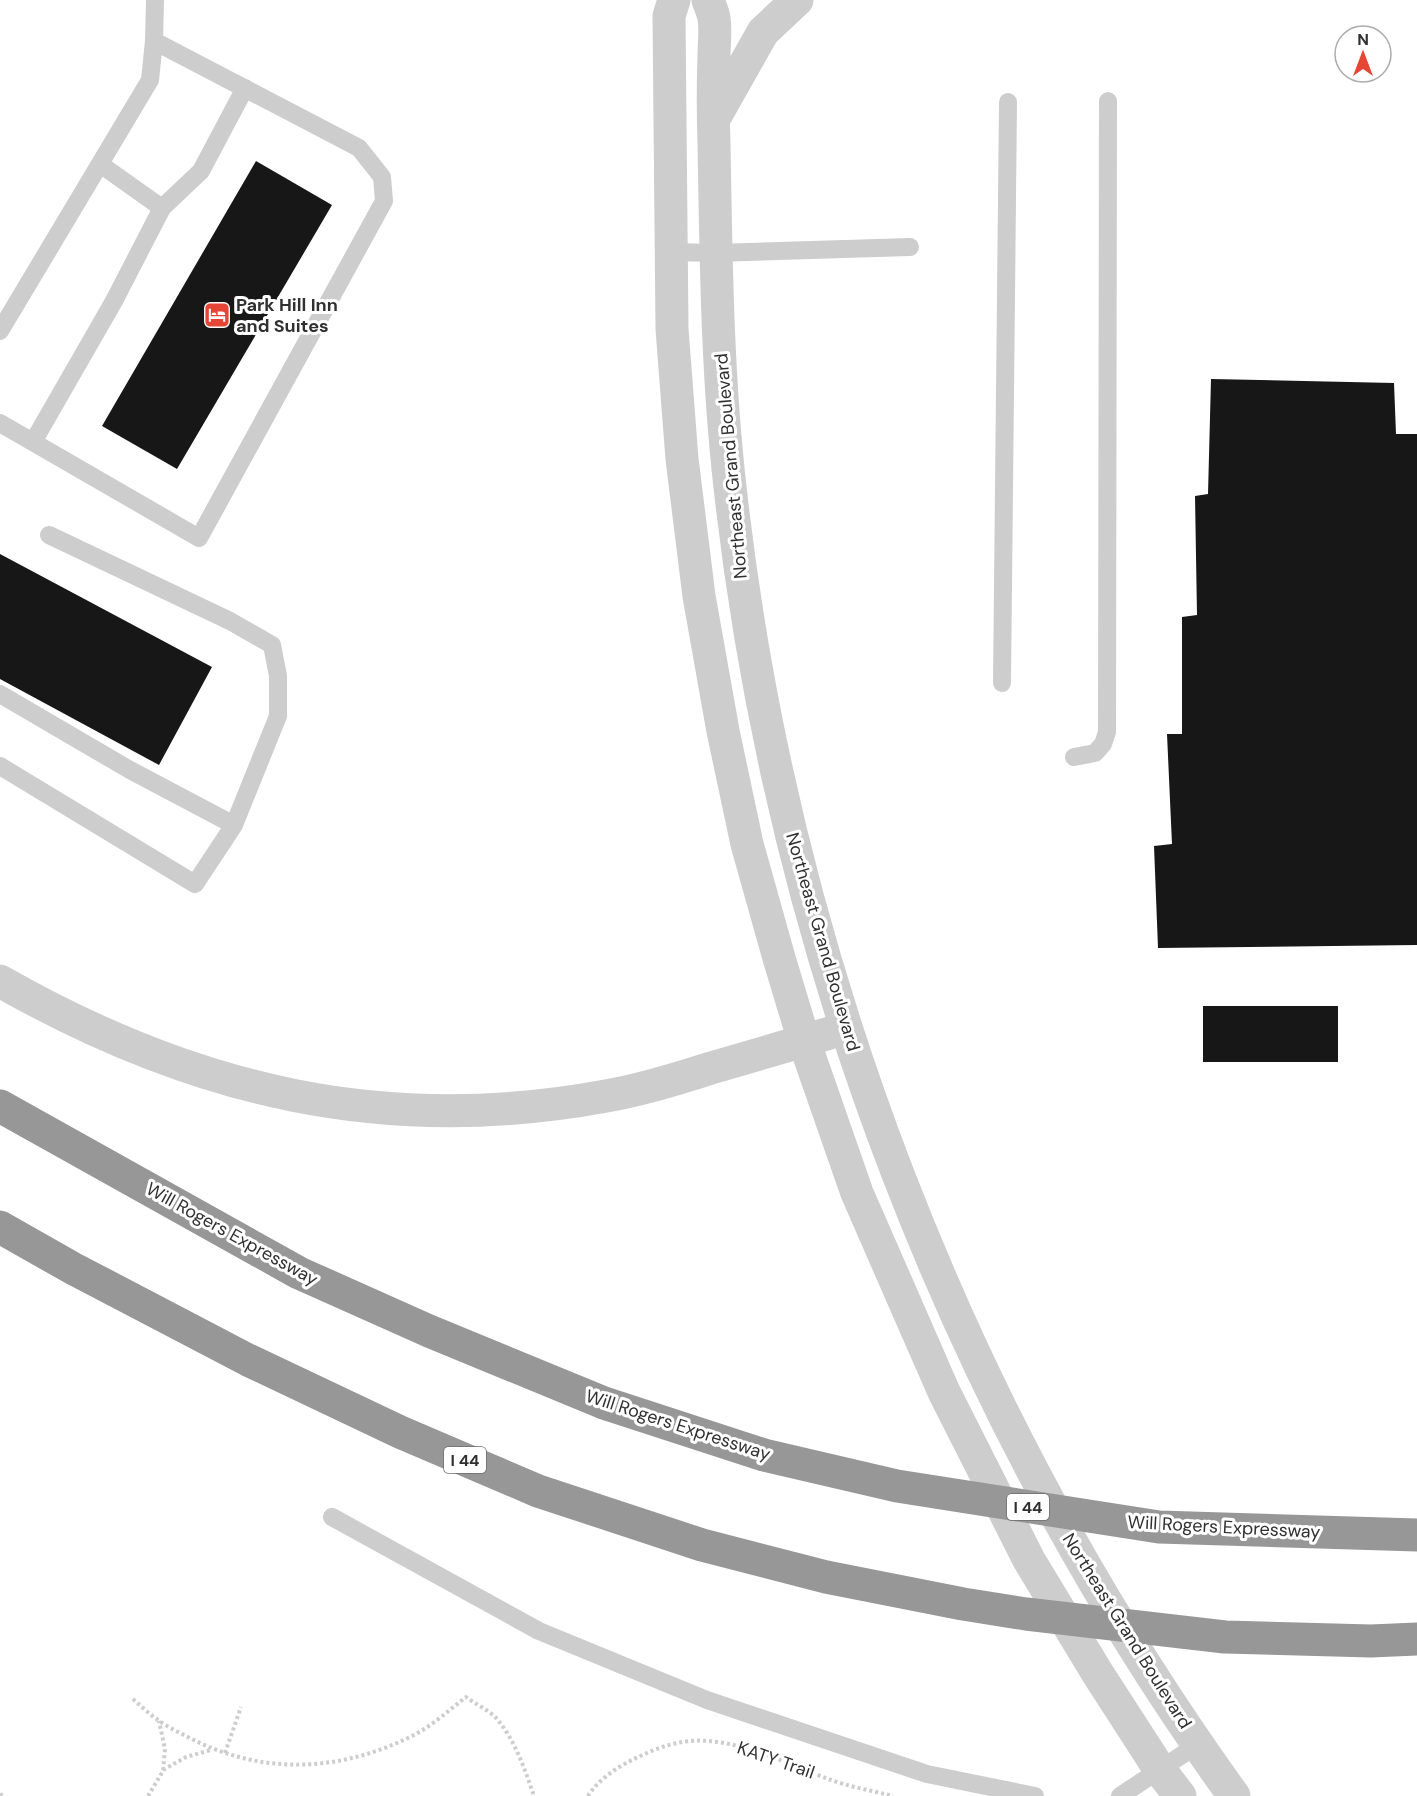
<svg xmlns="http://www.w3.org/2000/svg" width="1417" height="1796" font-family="'DM Sans',sans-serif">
	<rect width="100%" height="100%" fill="#fff"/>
	<path fill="#171717" d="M256,161L332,205L177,469L102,426Z
		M1211,379L1394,383L1396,434H1417V945L1158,948L1154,846L1172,844L1167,734H1182V617L1197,615L1195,496L1208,494Z
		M0,554L212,667L159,765L0,679Z
		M1203,1006H1338V1062H1203Z"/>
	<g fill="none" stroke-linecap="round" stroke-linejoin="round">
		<path stroke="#cdcdcd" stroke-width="4" stroke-dasharray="3 3" stroke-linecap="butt" d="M133,1699C141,1706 149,1714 158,1720C166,1726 176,1731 186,1736C259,1775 336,1773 410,1737C431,1727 448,1711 466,1697C475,1704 489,1710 497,1719C515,1740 525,1770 534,1796
			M225,1753L241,1707
			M163,1770L186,1757L211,1750
			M0,1794L3,1796
			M148,1796L163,1771L165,1749L159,1721
			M588,1796C598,1780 617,1767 634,1759C652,1750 670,1743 690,1741C735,1737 790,1765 831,1780C851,1787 873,1791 893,1796"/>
		<path stroke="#cdcdcd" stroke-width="18" d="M100,164L162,208
			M671,252L716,253L910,247
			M0,331L150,80L154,41L155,0
			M0,423L199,538L384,201L382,177L359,148L154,41
			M33,442L114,301L162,208L201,171L245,88
			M1002,683L1008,102
			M0,694L130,770L234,825L278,716V676L272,645L230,621L49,535
			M1074,757L1095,753L1103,744L1107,732L1108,101
			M0,766L195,884L234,825
			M332,1517L539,1631L707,1700L927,1774L1035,1796
			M1120,1796L1197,1745"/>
		<path stroke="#cdcdcd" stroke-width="33" d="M0,981C193,1091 385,1137 606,1096C642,1090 677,1079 711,1068C756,1055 801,1042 846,1028"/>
		<path stroke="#cdcdcd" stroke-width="33" d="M674,0L669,16L672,329L682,459L699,596L723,731L747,844L779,958L804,1041L857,1193L944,1392L1029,1560L1098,1674L1160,1770L1180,1796
			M708,0C710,6 713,12 714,18C716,30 714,44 714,56C713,85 713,114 714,143C716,257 717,373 730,487C782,957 958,1413 1234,1796
			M715,117L763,32L797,0"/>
		<path stroke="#979797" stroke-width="33" d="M0,1106L299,1273L429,1331L604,1403L764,1455L897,1486L1159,1527L1417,1535
			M0,1227L74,1269L248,1360L400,1432L538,1491L702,1545L826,1577L963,1604L1026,1614L1225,1637L1371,1641L1417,1639"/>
	</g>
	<defs>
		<symbol id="hotel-square" viewBox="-11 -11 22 22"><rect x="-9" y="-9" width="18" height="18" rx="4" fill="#e54635" stroke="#fff"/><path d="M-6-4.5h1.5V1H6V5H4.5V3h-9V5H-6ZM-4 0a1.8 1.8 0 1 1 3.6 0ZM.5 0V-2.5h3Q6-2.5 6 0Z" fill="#fff"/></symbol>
	</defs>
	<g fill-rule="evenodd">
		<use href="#hotel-square" x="202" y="300" width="30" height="30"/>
	</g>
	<g text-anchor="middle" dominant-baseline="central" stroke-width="6" stroke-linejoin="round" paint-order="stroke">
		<g fill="#fff" stroke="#6e6e6e" stroke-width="1.5">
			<rect x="444" y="1447" width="42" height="26" rx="4.5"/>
			<rect x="1007" y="1494" width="42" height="26" rx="4.5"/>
		</g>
		<g font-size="16" font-weight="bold" fill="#303030">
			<text x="465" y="1460">I 44</text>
			<text x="1028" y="1507">I 44</text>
		</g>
		<g font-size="18" font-weight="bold" fill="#303030" stroke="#fff" text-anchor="start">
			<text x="236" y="305">Park Hill Inn<tspan x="236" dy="21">and Suites</tspan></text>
		</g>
		<g font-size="18" fill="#303030" stroke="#fff">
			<text transform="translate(731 466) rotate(-95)">Northeast Grand Boulevard</text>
			<text transform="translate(823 942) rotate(74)">Northeast Grand Boulevard</text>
			<text transform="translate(232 1234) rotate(29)">Will Rogers Expressway</text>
			<text transform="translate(678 1425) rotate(18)">Will Rogers Expressway</text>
			<text transform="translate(1224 1527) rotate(3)">Will Rogers Expressway</text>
			<text transform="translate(1127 1631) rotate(58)">Northeast Grand Boulevard</text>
			<text transform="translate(776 1760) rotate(19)">KATY Trail</text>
		</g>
	</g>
	<g transform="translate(1363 54)"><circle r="28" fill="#ffffff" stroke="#acacac" stroke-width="1.5"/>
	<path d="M0-4.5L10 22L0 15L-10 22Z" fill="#e54635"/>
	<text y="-9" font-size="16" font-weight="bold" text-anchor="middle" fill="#303030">N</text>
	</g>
</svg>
